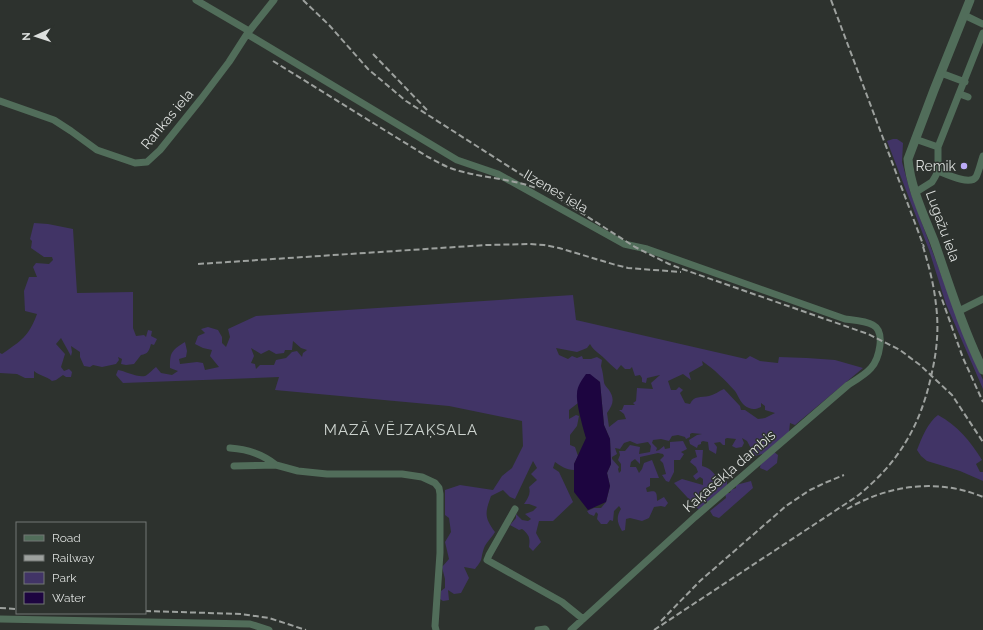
<svg xmlns="http://www.w3.org/2000/svg" width="983" height="630" font-family="Raleway,sans-serif">
	<rect width="100%" height="100%" fill="#2d322e"/>
	<path fill="#413466" fill-rule="evenodd" d="M893,139H897L903,143L902,162L910,191L968,347L983,380V389L946,304L929,250L887,141Z
		M34,223L48,224L73,229L77,293L133,292V328L136,336L144,335L146,337L148,330L152,331L151,336L157,339L154,345L151,344C149,351 148,354 141,355L134,364L126,365L121,364L122,359L118,357L119,360L116,364L102,367L93,365L90,367L84,366L80,357V352L71,346L72,352L71,356L61,338L56,344L65,354L61,367L64,371L69,369L72,372L71,377H66L63,375L56,380L52,381C46,376 40,376 34,371V378H25L17,374L0,373V353L2,354C21,341 29,336 37,314L25,311L24,291L29,277H37L33,267L36,263L49,264L53,260L52,257H44L31,248L32,241L30,239Z
		M573,295L576,320L746,359L750,356L760,361L778,363L779,357L807,358L835,360L863,368L795,425L790,423L789,432L770,449L778,455L777,463L767,471L760,468L762,454L755,456L747,441L742,438L744,443L742,447L736,448L732,446L736,439L727,438L725,439V445H723L720,442L714,443L717,447L716,454L709,450L708,442L703,441L701,442V444L698,445L697,448L690,444L689,440L697,435L702,434L692,433L690,434V437L686,439L685,437L678,435L672,436L669,441L661,439L653,440L652,443L657,448L656,451L659,450L664,446L665,449L670,448V442L683,441L687,449L681,452L684,454L680,460H674V472L669,482L666,481L662,475L666,474L663,463L660,460L664,456L663,454L658,453L640,457V464L635,459L631,462L630,467H636L639,473L642,469L644,463L652,460L659,478H650V486L646,488L647,492C656,490 657,491 657,501L664,497L668,503L665,507L661,506L654,507L649,518L642,521L630,518L626,519L625,530L622,531C617,522 616,517 621,509L619,506L614,511L613,521L610,520L607,524H601L597,519L598,514L596,512L594,516L589,514L587,511L594,508H601L606,502L610,486L607,473L611,464L610,439L604,425L600,382L596,379L577,395L578,403L569,410V419L576,415L579,416L577,426L570,435V445L575,447L578,456L574,464V470C566,470 561,466 555,462L553,468L559,472L573,502L553,521H539L536,533L541,542L533,551L529,547C530,539 530,535 522,529L519,530L510,525L516,518V514L522,520L528,521L531,519L525,514L533,511L537,507L529,504H524C528,498 531,494 529,487L537,480L531,474L537,468L533,461L515,499L510,497L503,490L491,496C485,513 484,517 495,532C492,537 486,543 484,548C480,560 484,558 475,569L464,567L469,578L461,593L454,594L448,590L449,600L443,601L440,599L441,591L445,588V579L442,567L449,559L445,542L451,532L449,518L445,515V490L460,485L493,490L502,476L512,468L523,446L522,421L449,406L275,390L279,377L123,383L116,375L118,370C125,371 138,378 145,376C148,375 152,370 156,367L161,373L172,375L178,371L170,368C170,352 171,351 185,342L187,351L186,357L179,359L180,364L197,362L203,363L205,370L219,367L210,356L212,350L203,348L195,344L198,336L205,333L201,329L208,327L218,330L222,337V343L226,347L230,337L228,329L256,316ZM293,341L301,348L307,350L303,353L302,357L297,351L292,352L286,358L276,360L274,365H260L256,369L255,364L251,363L254,356L251,348L261,354L269,350L276,354L284,353L285,350H292ZM590,344C594,351 599,353 604,358C608,362 612,366 617,370L621,365L625,369H630L632,367L635,376L640,375L642,378V382L646,383L647,378L660,375L651,383L653,389L637,388L636,401L633,403L635,405H624L622,410H619L624,414L626,419L618,420L609,427L607,413C613,405 615,399 609,390C607,387 604,385 604,382C603,376 603,372 601,366L602,360L597,357L591,359H583L582,356L577,358L572,356L568,359L559,355L556,348L577,352L587,348ZM702,361C714,369 725,380 735,391C739,397 741,405 749,408C753,410 757,409 761,407V403L765,406V410L775,413L765,418L758,419L745,410H741L740,406L724,389C719,391 714,395 709,396C701,398 694,395 690,404L685,403L680,393L683,390L679,387L676,390H671L668,381L683,374L691,380L689,373L703,365ZM630,441L637,444L648,442L651,446L650,452L639,454L640,447L630,445L625,451H619L620,455L618,460L621,464V471L619,473L618,469L619,467L612,459V457L617,454L615,448L620,449L624,443Z
		M938,415C958,426 970,441 982,460L976,464L980,472H983V481L960,471L927,461L921,456L917,450C921,439 928,422 938,415Z
		M695,450H703L702,463V466C711,468 715,474 719,481H727V486L700,511L674,483L682,479L703,485V479L700,477L696,480L693,476L698,472L696,467L690,462L692,459L697,457Z
		M751,481L753,488L719,518L713,516L710,511L726,498L725,493H730L731,490L736,488V485Z"/>
	<path fill="#1d0540" d="M586,374H590L600,382L604,425L610,439L611,464L607,473L610,486L606,502L588,510L574,492V464L586,438C583,428 576,403 577,394C577,386 582,380 586,374Z"/>
	<g fill="none" stroke-linecap="round" stroke-linejoin="round">
		<path stroke="#516d5a" stroke-width="7" d="M196,0L249,31
			M964,15L983,24
			M247,34L457,160L498,174L624,244L647,249L845,319C852,320 866,321 873,325C886,332 879,359 871,368C866,374 856,380 848,385L695,517L571,630
			M941,73L965,82
			M960,94L968,97
			M0,101L54,120L71,131L97,150L135,163L147,162L160,150L201,99L229,62L247,34L274,0
			M915,139L938,147
			M938,171C946,174 970,186 976,177C979,171 981,162 983,156
			M916,192L932,182L935,177L938,171V147L983,33
			M959,311L983,299
			M230,448C247,449 262,454 276,465
			M234,466L276,465L298,471L327,474H402L422,477L435,483L439,488L440,494V553L435,626L436,630
			M515,509L489,555L487,560L562,602L583,619
			M0,619L250,624L269,630
			M538,630L545,629L546,630"/>
		<path stroke="#516d5a" stroke-width="9" d="M970,0L934,90L908,159C910,186 924,216 934,241C949,284 963,329 983,370"/>
		<path stroke="#9da19e" stroke-width="2" stroke-dasharray="6 3" stroke-linecap="butt" d="M303,0L329,25L368,69L406,101L635,247L669,264L685,270L868,334L900,350L920,365L952,395L983,442
			M831,0L924,247
			M373,54L427,110
			M273,61L428,157C436,161 444,166 453,169C480,178 509,178 536,188
			M198,264L486,245L530,244L544,245L559,248L616,265L628,268L681,272
			M939,291L963,358L983,402
			M847,509C888,485 938,478 983,497
			M0,608L17,609
			M145,611L241,614L269,618L306,630
			M661,621L700,581L786,506L810,490L827,482L844,475
			M654,630L856,497C899,463 921,425 932,372C937,350 939,328 936,305C934,284 928,263 922,243"/>
	</g>
	<circle fill="#bbaaf6" stroke="#2d322e" stroke-width="1.5" cx="964" cy="166" r="4"/>
	<g text-anchor="middle" dominant-baseline="central" stroke-width="3" stroke-linejoin="round" paint-order="stroke">
		<g font-size="14" fill="#dcdfdd" stroke="#2d322e">
			<text transform="translate(167 119) rotate(-50)">Rankas iela</text>
			<text transform="translate(556 191) rotate(30)">Ilzenes iela</text>
			<text transform="translate(943 226) rotate(70)">Lugažu iela</text>
			<text transform="translate(729 471) rotate(-41)">Kaķasēkļa dambis</text>
		</g>
		<g font-size="14" fill="#dcdfdd" stroke="#2d322e" text-anchor="end">
			<text x="956" y="166">Remik</text>
		</g>
		<g font-size="15" letter-spacing="1" fill="#ccd3ce" stroke="#2d322e">
			<text x="401" y="430">MAZĀ VĒJZAĶSALA</text>
		</g>
	</g>
	<rect x="16" y="522" width="130" height="92" fill="#2d322e" stroke="#737774"/>
	<rect x="24" y="535" width="20" height="6" fill="#516d5a" stroke="#737774"/>
	<text x="52" y="542" font-size="12" fill="#dcdfdd">Road</text>
	<rect x="24" y="555" width="20" height="6" fill="#9da19e" stroke="#737774"/>
	<text x="52" y="562" font-size="12" fill="#dcdfdd">Railway</text>
	<rect x="24" y="572" width="20" height="12" fill="#413466" stroke="#737774"/>
	<text x="52" y="582" font-size="12" fill="#dcdfdd">Park</text>
	<rect x="24" y="592" width="20" height="12" fill="#1d0540" stroke="#737774"/>
	<text x="52" y="602" font-size="12" fill="#dcdfdd">Water</text>
	<g transform="translate(36 36) rotate(267)" stroke="#2d322e" stroke-width="3" paint-order="stroke">
	<path d="M0-3L7 15L0 10L-7 15Z" fill="#dcdfdd"/>
	<text y="-6" font-size="11" font-weight="bold" text-anchor="middle" fill="#dcdfdd">N</text>
	</g>
</svg>
